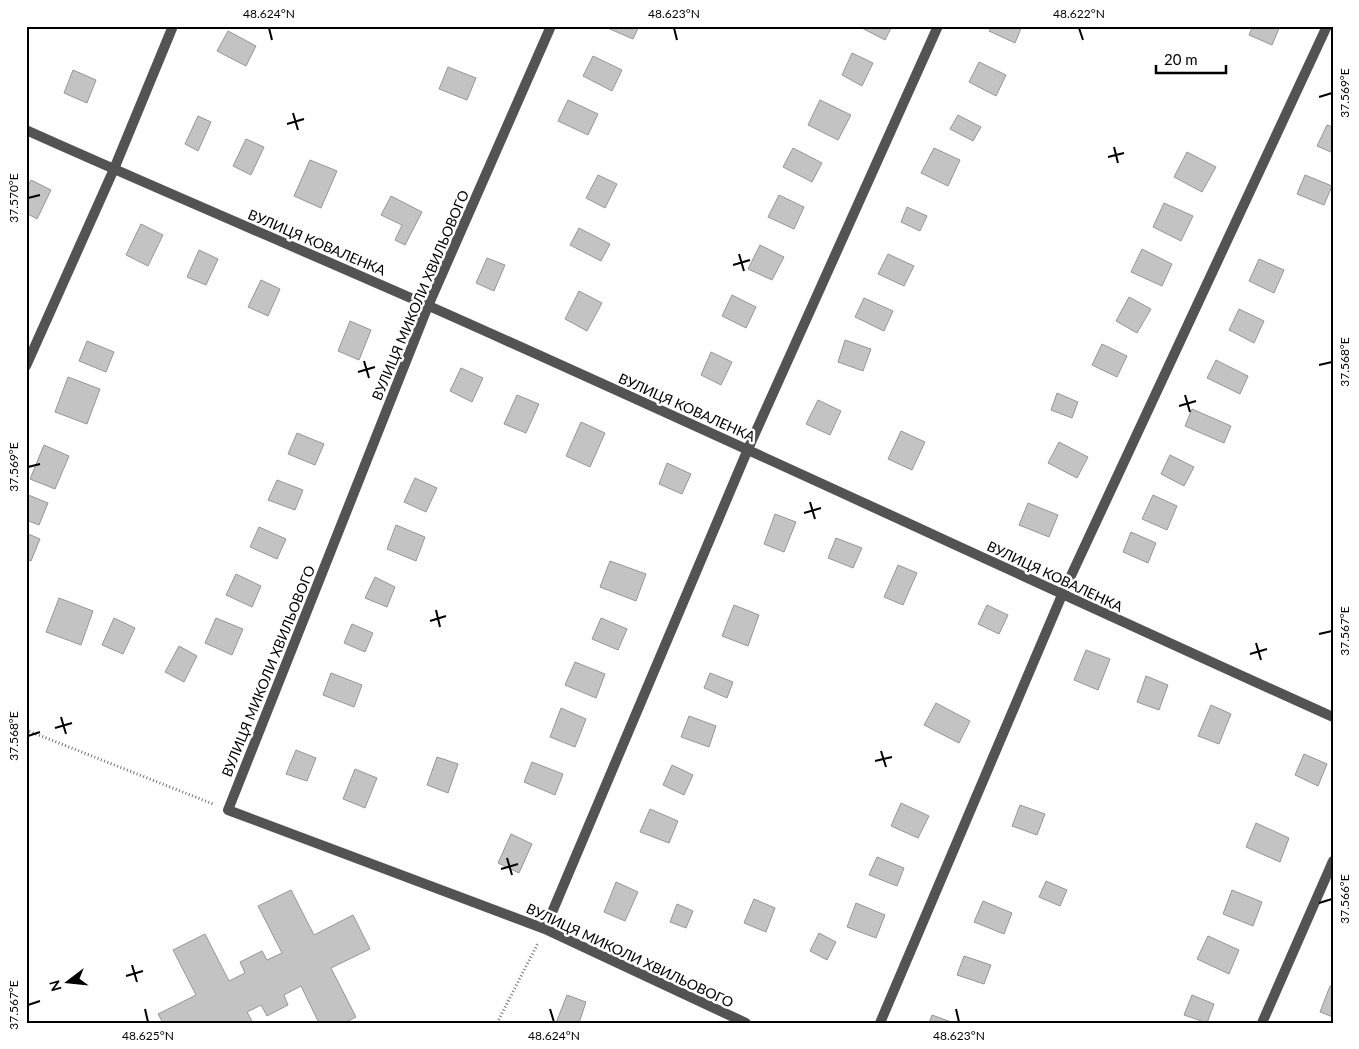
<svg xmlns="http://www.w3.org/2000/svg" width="1359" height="1049" font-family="Lato,sans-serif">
	<rect width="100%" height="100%" fill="#fff"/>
	<path fill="#c3c3c3" stroke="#979797" d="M603,26H639L633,39Z
		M858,26H892L885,40Z
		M991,26H1022L1015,43L989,31Z
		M1253,26H1280L1272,45L1249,35Z
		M228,31L256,46L246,66L217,51Z
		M852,53L873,63L862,86L842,75Z
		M593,56L622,70L612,91L583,76Z
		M979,62L1006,75L996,96L969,82Z
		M448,67L476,78L467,100L439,89Z
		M73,70L96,80L87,103L64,93Z
		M568,100L598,114L588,135L558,121Z
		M820,100L851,115L838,140L808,125Z
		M958,115L981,127L973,141L950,129Z
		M198,116L211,122L198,151L185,144Z
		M1327,125L1333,127V153L1317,146Z
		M246,139L264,147L251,175L233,166Z
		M793,148L822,163L812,182L783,167Z
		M934,148L960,160L948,186L921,173Z
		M1187,152L1216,167L1202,192L1174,177Z
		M310,160L337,171L321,208L294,196Z
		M598,175L617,184L605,208L586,198Z
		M1305,175L1332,186L1324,205L1297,194Z
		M31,180L51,190L37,219L26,213V189Z
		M779,195L804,207L794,229L768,217Z
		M391,196L422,212L405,245L395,240L402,225L381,215Z
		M1164,203L1193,216L1181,241L1153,227Z
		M907,207L927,216L920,231L901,222Z
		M141,224L163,235L148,266L126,255Z
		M579,228L610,244L601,261L570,245Z
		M760,245L784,257L772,280L748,269Z
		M1142,249L1172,264L1162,286L1131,272Z
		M199,250L218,259L206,285L187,277Z
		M888,254L914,266L904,286L878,274Z
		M487,258L505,265L494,291L476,283Z
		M1259,259L1284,270L1274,293L1249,281Z
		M261,280L280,289L268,316L248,307Z
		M579,291L602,303L587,331L565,319Z
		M732,295L756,307L746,328L722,316Z
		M1129,297L1151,309L1137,333L1116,321Z
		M864,298L893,311L884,331L855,317Z
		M1239,309L1264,321L1254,343L1229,330Z
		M350,321L371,330L359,360L338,351Z
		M845,340L871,349L863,371L838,362Z
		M87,341L114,352L106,372L79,361Z
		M1102,344L1127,356L1117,377L1092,365Z
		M711,352L732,362L721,385L701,375Z
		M1216,360L1248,376L1240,394L1207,378Z
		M461,368L483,378L472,402L450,391Z
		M68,377L100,389L87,424L55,412Z
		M1057,393L1078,402L1072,418L1051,410Z
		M517,395L539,404L526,433L504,424Z
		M818,400L841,411L830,435L806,424Z
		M1192,409L1231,426L1224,443L1185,426Z
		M581,422L605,433L590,467L566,456Z
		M901,431L925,442L912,470L888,459Z
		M297,433L324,444L315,465L288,454Z
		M1059,442L1088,457L1077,478L1048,463Z
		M44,445L69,456L55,489L30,479Z
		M1170,455L1194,467L1184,486L1161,474Z
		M667,463L691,474L682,494L659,484Z
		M415,478L437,488L426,512L404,502Z
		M277,480L303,490L295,510L268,500Z
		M26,494L48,503L39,525L26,520Z
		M1153,495L1177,506L1167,530L1142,519Z
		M1028,503L1058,515L1049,537L1019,525Z
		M775,514L796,522L784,552L764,544Z
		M396,525L425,537L416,561L387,549Z
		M259,527L286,539L277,559L250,547Z
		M1131,532L1156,543L1148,563L1123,552Z
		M26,533L40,539L31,561L26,559Z
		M836,538L862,548L853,568L828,558Z
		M610,561L646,574L636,601L600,587Z
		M898,565L917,573L903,605L884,597Z
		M236,574L261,586L252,607L226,595Z
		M375,577L395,587L387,607L365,598Z
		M59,598L93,611L81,645L46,632Z
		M734,605L759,615L748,646L722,636Z
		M987,605L1008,615L999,634L978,624Z
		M114,618L135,628L123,654L102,645Z
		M216,618L243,629L232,655L205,643Z
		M601,618L627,629L618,650L592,639Z
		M352,624L373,633L365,652L344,643Z
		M179,646L197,656L184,682L165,672Z
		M1086,650L1110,659L1098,690L1074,680Z
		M575,662L605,674L596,698L565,685Z
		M331,673L362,685L354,707L323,695Z
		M710,673L733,682L727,698L704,688Z
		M1146,676L1168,685L1159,710L1137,702Z
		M936,703L970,721L959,743L924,725Z
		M1211,705L1231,714L1219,744L1198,736Z
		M561,708L586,719L575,747L550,737Z
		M689,716L716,726L709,747L681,737Z
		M296,750L316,758L307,781L286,774Z
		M1304,754L1327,764L1318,786L1295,775Z
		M437,757L458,764L448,793L427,785Z
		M532,762L563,774L555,795L524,782Z
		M672,765L693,775L684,795L663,785Z
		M355,769L377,778L365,808L343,799Z
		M901,803L929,816L918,838L891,826Z
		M1020,805L1045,814L1037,835L1012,826Z
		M650,809L678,821L669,843L640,832Z
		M1256,823L1289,838L1280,862L1246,847Z
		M511,834L532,844L519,873L498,863Z
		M877,857L904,868L897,886L869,875Z
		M1046,881L1067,890L1060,906L1039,897Z
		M616,882L638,892L625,921L604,912Z
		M291,890L314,935L353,915L370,949L331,968L356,1017L344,1023H319L301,986L284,995L288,1005L267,1016L261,1005L247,1012L253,1023H163L158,1014L196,995L173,950L205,934L229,981L245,973L240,962L262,951L267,960L282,953L258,906Z
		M1232,890L1262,902L1253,926L1223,914Z
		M754,899L775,908L766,932L744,923Z
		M983,901L1012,913L1004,934L974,922Z
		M856,903L885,915L876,938L847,927Z
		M677,904L693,911L686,928L670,922Z
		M819,933L836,942L827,960L810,951Z
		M1208,936L1239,950L1229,974L1197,959Z
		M964,956L991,965L984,984L957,975Z
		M1330,986L1333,987V1017L1320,1012Z
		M567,995L586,1002L579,1023H556Z
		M1192,995L1214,1004L1207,1023L1184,1015Z
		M932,1015L954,1023H929Z"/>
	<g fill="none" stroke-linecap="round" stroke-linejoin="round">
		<path stroke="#757575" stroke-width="3" stroke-dasharray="1 2.5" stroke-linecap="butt" d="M26,730L213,804
			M497,1023L538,943"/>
		<path stroke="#535353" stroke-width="10" d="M551,26L428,306L228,810L545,929L746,1023
			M26,130C160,190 295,247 429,306C731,440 1031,581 1333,717
			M26,366L114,169L173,26
			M545,929L748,449L938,26
			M880,1023L1062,595L1327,26
			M1262,1023L1333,861"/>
	</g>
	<path fill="none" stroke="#000" stroke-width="2" d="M269,28L272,40M674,28L677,40M1079,28L1083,40M1319,97L1332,93M293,113L298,130M287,124L304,119M1114,147L1118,163M1108,157L1124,153M28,198L40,195M739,254L744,271M733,265L750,260M364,361L369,378M1319,365L1332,362M358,372L375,367M1185,395L1190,412M1179,406L1196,401M28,467L40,464M810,502L815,519M804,513L821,508M436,610L440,627M430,621L446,616M1319,634L1332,631M1256,643L1261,660M1250,654L1267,649M61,717L66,734M55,728L72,723M28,736L40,732M881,751L886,767M875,761L892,757M507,858L512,875M501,869L518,864M1319,903L1332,899M132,965L137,982M126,976L143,971M28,1005L40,1001M145,1009L148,1022M550,1009L554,1022M956,1009L959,1022"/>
	<g text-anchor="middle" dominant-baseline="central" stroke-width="5" stroke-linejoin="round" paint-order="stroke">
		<g font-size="14" fill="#000" stroke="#fff">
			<text transform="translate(317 242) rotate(23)">ВУЛИЦЯ КОВАЛЕНКА</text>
			<text transform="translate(420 295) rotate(-67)">ВУЛИЦЯ МИКОЛИ ХВИЛЬОВОГО</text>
			<text transform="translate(687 407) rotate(24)">ВУЛИЦЯ КОВАЛЕНКА</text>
			<text transform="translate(1055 576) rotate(25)">ВУЛИЦЯ КОВАЛЕНКА</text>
			<text transform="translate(268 671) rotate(-68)">ВУЛИЦЯ МИКОЛИ ХВИЛЬОВОГО</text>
			<text transform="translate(630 955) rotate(25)">ВУЛИЦЯ МИКОЛИ ХВИЛЬОВОГО</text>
		</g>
	</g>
	<rect width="1359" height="1049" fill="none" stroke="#ffffff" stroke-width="55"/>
	<g transform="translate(68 982) rotate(254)" stroke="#ffffff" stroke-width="4" paint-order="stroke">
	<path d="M0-4L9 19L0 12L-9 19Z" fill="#000000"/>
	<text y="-8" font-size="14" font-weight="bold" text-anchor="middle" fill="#000000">N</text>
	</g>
	<path d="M1156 65v8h70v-8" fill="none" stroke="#000000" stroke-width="2.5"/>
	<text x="1164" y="65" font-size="15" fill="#000000" stroke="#ffffff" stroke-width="4" paint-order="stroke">20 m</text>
	<rect x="28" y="28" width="1304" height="994" fill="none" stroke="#000" stroke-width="2"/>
	<g font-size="12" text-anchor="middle" fill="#000">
		<text x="269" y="18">48.624°N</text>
		<text x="674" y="18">48.623°N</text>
		<text x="1079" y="18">48.622°N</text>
		<text transform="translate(1345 93) rotate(-90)" y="4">37.569°E</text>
		<text transform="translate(14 198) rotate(-90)" y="4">37.570°E</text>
		<text transform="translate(1345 362) rotate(-90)" y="4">37.568°E</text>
		<text transform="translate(14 467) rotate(-90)" y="4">37.569°E</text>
		<text transform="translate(1345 631) rotate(-90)" y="4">37.567°E</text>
		<text transform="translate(14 736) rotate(-90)" y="4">37.568°E</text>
		<text transform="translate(1345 899) rotate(-90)" y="4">37.566°E</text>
		<text transform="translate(14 1005) rotate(-90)" y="4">37.567°E</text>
		<text x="148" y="1040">48.625°N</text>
		<text x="554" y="1040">48.624°N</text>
		<text x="959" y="1040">48.623°N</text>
	</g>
</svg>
